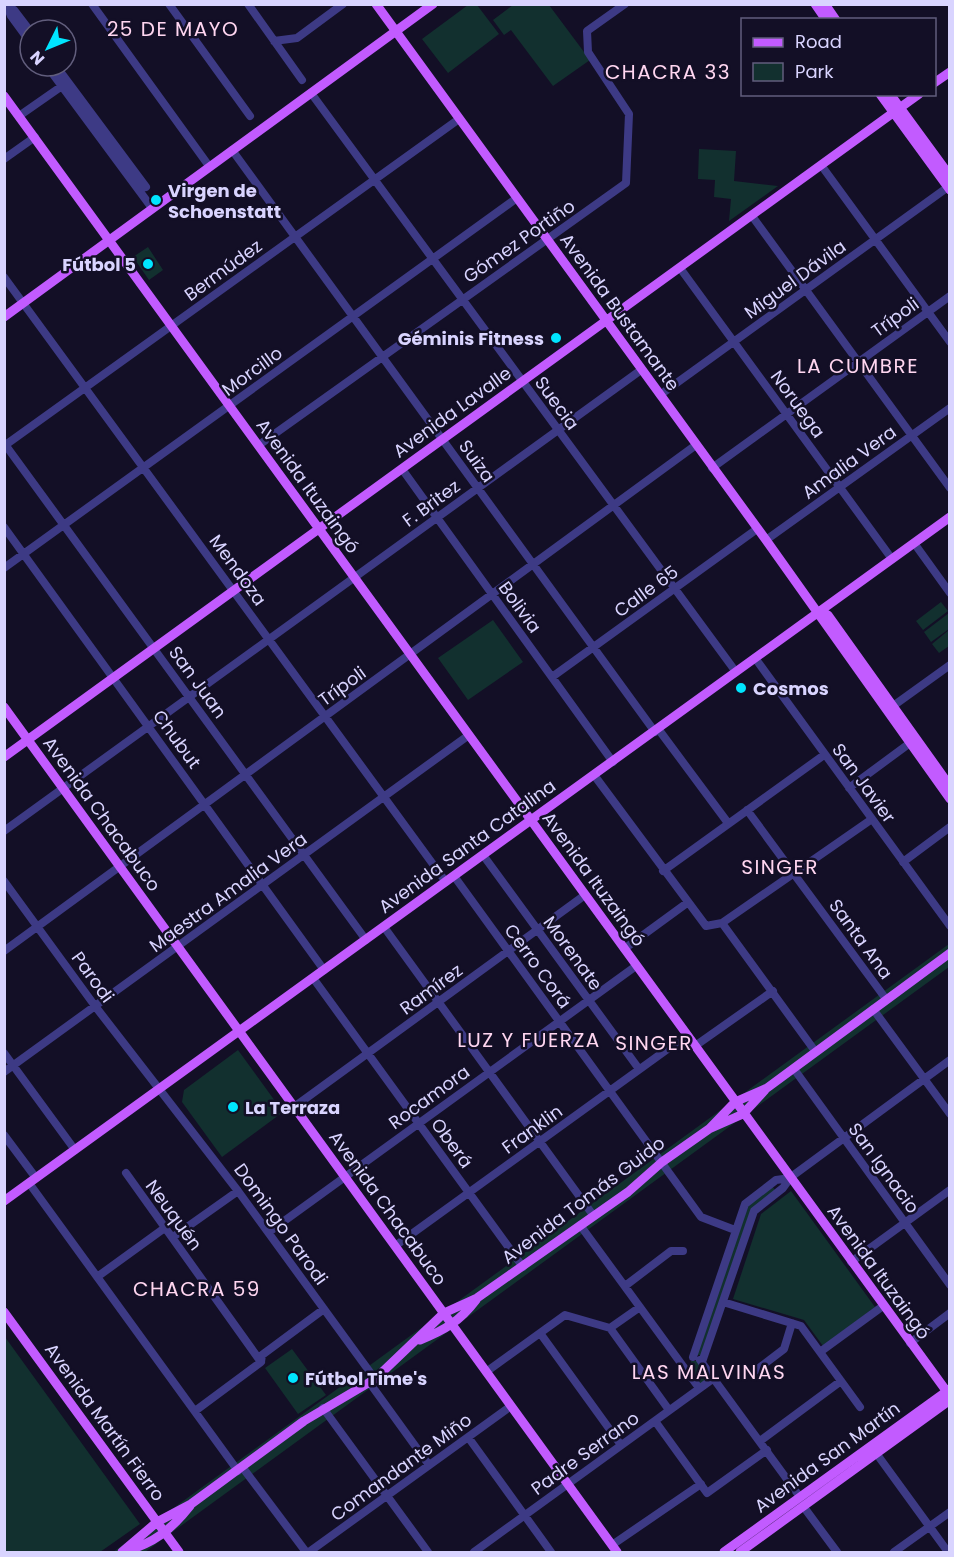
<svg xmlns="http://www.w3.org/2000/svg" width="954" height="1557" font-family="Poppins,sans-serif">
	<rect width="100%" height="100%" fill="#130f26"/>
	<path fill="#12302f" d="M468,5H477L499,34L448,73L422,39Z
		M513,5H549L590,60L553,86L511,30L504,35L493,20Z
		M699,149L736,151L734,181L778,186L729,221L731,199L714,197L715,180L698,179Z
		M148,247L163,270L149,280L133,257Z
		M941,602L948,611L923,630L916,621Z
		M949,613V629L931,642L924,632Z
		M493,620L523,662L468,700L438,658Z
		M949,630V646L939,653L932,644Z
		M949,944V967L145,1552H113Z
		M238,1050L283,1112L222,1157L182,1102L184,1090Z
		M772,1186L775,1190L752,1210L701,1356L696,1354L746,1206Z
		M791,1191L875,1307L823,1346L804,1320L733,1299L761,1214Z
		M5,1337L140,1524L100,1552H5Z
		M292,1349L326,1395L298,1414L265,1368Z
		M691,1361H698L710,1378L707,1383H700L690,1369Z"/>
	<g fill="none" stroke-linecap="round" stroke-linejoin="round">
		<path stroke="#3d3a85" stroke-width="8" d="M92,4L209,166
			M169,4L250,116
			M248,4L302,80
			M7,6L11,16L30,42
			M7,6L14,10L30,31
			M274,41L297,38L343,4
			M47,66L152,208
			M56,66L146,187
			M311,93L736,672
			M19,116L62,86
			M232,150L655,732
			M4,159L35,137
			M821,165L950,342
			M752,216L950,488
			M680,268L892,559
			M4,277L446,882
			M660,395L948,187
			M4,443L366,940
			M259,445L626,183L629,114L588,52L587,31L625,4
			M4,446L459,119
			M712,468L950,296
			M402,469L613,762
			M4,527L324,970
			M766,540L950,408
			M914,543L950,593
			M4,568L517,198
			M755,658L950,926
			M552,677L757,529
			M893,706L950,665
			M659,730L728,823
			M594,775L706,926L722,923L872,819
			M849,788L910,743
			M747,810L886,999
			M4,831L641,370
			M483,855L639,1069
			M903,862L950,827
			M663,871L824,755
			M454,876L701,1217L735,1230
			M4,881L95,1006L238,1191L375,1379
			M722,923L815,1051
			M384,927L593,1215
			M624,949L687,903
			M4,951L696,445
			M313,978L523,1267
			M873,1009L950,1114
			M695,1046L773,991
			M4,1053L75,1150
			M794,1069L950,1285
			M4,1072L469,735
			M294,1107L585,895
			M4,1135L36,1178
			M126,1173L261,1362
			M29,1183L238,1471
			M580,1225L699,1388
			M269,1232L636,966
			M173,1237L238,1191
			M395,1246L687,1035
			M851,1262L950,1190
			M97,1277L166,1227
			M625,1286L671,1251H683
			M723,1302L801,1326L860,1407
			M610,1328L669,1410
			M540,1333L621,1445
			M910,1343L950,1313
			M820,1352L883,1306
			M693,1357L745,1204L776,1180L790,1178
			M700,1360L800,1497
			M702,1362L754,1211L783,1188L791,1177L950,1060
			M755,1371L784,1349L792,1323
			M486,1372L565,1315L610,1328L640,1307
			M369,1382L429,1465
			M323,1408L428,1552
			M195,1411L261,1362L262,1355L324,1309
			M655,1421L707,1493L767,1450
			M468,1437L551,1552
			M760,1441L841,1381
			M876,1453L948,1552
			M243,1468L306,1552
			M803,1506L837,1552
			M612,1545L701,1484
			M309,1552L511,1406
			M474,1552L714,1378
			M894,1552L950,1512"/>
		<path stroke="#c25bff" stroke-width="9" d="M376,4L766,540L950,799
			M815,4L826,20
			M825,4L836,20
			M934,83L950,72
			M880,94L950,190
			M890,94L950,176
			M4,96L950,1396
			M4,317L433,4
			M818,612L828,615L950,786
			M4,707L617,1552
			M4,757L919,94
			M709,1129L743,1114L765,1090
			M4,1201L950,517
			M4,1312L179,1552
			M420,1340C445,1330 460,1321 476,1300
			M122,1552L157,1522L191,1504L304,1421L375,1379L444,1313L477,1298L628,1192L662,1162L709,1129L735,1102L767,1088L950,953
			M124,1552C154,1543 171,1530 190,1506
			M724,1552L950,1389
			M740,1552L950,1400"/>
	</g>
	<g fill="#00e5ff" stroke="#130f26" stroke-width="2">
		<circle cx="156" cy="200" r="6"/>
		<circle cx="148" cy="264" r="6"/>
		<circle cx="556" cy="338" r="6"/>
		<circle cx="741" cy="688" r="6"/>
		<circle cx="233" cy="1107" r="6"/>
		<circle cx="293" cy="1378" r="6"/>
	</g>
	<g text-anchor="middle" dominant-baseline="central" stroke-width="5" stroke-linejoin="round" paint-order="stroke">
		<g font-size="18" font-weight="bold" fill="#d9d4ff" stroke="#130f26" text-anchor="start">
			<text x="168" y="190">Virgen de<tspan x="168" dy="21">Schoenstatt</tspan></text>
			<text x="136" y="264" text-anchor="end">Fútbol 5</text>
			<text x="544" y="338" text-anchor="end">Géminis Fitness</text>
			<text x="753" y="688">Cosmos</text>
			<text x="245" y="1107">La Terraza</text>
			<text x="305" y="1378">Fútbol Time's</text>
		</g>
		<g font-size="18" fill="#d9d4ff" stroke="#130f26">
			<text transform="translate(519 241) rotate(-35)">Gómez Portiño</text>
			<text transform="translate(223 270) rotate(-36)">Bermúdez</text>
			<text transform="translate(795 279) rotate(-36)">Miguel Dávila</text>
			<text transform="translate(620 312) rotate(54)">Avenida Bustamante</text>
			<text transform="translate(895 317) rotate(-36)">Trípoli</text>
			<text transform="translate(252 371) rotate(-36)">Morcillo</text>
			<text transform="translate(557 403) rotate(54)">Suecia</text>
			<text transform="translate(798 404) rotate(54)">Noruega</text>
			<text transform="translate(452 412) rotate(-36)">Avenida Lavalle</text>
			<text transform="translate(477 461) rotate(54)">Suiza</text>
			<text transform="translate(849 462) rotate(-36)">Amalia Vera</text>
			<text transform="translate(308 486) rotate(54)">Avenida Ituzaingó</text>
			<text transform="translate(431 503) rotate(-36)">F. Britez</text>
			<text transform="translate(238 570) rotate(54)">Mendoza</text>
			<text transform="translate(646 591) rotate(-36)">Calle 65</text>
			<text transform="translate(520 607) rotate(54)">Bolivia</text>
			<text transform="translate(198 682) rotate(54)">San Juan</text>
			<text transform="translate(342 686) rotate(-36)">Trípoli</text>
			<text transform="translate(177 739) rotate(54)">Chubut</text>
			<text transform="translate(864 783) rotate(54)">San Javier</text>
			<text transform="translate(102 814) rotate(54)">Avenida Chacabuco</text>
			<text transform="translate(467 846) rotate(-36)">Avenida Santa Catalina</text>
			<text transform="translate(594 879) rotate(54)">Avenida Ituzaingó</text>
			<text transform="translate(228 892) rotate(-36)">Maestra Amalia Vera</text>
			<text transform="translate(861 939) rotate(54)">Santa Ana</text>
			<text transform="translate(573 953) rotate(54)">Morenate</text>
			<text transform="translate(538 966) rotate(54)">Cerro Corá</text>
			<text transform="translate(93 977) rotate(54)">Parodi</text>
			<text transform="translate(431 989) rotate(-36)">Ramírez</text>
			<text transform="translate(429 1097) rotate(-36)">Rocamora</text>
			<text transform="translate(532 1129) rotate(-36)">Franklin</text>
			<text transform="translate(452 1143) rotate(54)">Oberá</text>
			<text transform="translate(884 1168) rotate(54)">San Ignacio</text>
			<text transform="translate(583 1200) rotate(-37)">Avenida Tomás Guido</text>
			<text transform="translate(388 1208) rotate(54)">Avenida Chacabuco</text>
			<text transform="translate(174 1215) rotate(54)">Neuquén</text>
			<text transform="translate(281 1224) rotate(54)">Domingo Parodi</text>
			<text transform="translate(879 1272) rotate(54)">Avenida Ituzaingó</text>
			<text transform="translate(105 1422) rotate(54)">Avenida Martín Fierro</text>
			<text transform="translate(585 1453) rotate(-36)">Padre Serrano</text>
			<text transform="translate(827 1457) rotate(-36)">Avenida San Martín</text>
			<text transform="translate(401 1467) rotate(-36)">Comandante Miño</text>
		</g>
		<g font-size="20" letter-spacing="1.5" fill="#ffd6f0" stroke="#130f26">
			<text x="173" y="29">25 DE MAYO</text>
			<text x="668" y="72">CHACRA 33</text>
			<text x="858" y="366">LA CUMBRE</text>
			<text x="780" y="867">SINGER</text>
			<text x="529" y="1040">LUZ Y FUERZA</text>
			<text x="654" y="1043">SINGER</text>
			<text x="197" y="1289">CHACRA 59</text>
			<text x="709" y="1372">LAS MALVINAS</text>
		</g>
	</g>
	<rect width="954" height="1557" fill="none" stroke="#d9d4ff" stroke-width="12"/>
	<rect x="741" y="18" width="195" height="78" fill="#130f26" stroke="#625e7d" stroke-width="1.5"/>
	<rect x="753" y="38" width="30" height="9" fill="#c25bff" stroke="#625e7d" stroke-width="1.5"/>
	<text x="795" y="48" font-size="18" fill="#d9d4ff">Road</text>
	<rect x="753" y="63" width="30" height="18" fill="#12302f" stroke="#625e7d" stroke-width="1.5"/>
	<text x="795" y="78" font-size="18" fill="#d9d4ff">Park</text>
	<g transform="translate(48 48) rotate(227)"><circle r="28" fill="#130f26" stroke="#625e7d" stroke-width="1.5"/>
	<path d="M0-4.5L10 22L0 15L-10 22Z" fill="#00e5ff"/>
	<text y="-9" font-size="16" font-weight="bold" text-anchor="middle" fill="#d9d4ff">N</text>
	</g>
</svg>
